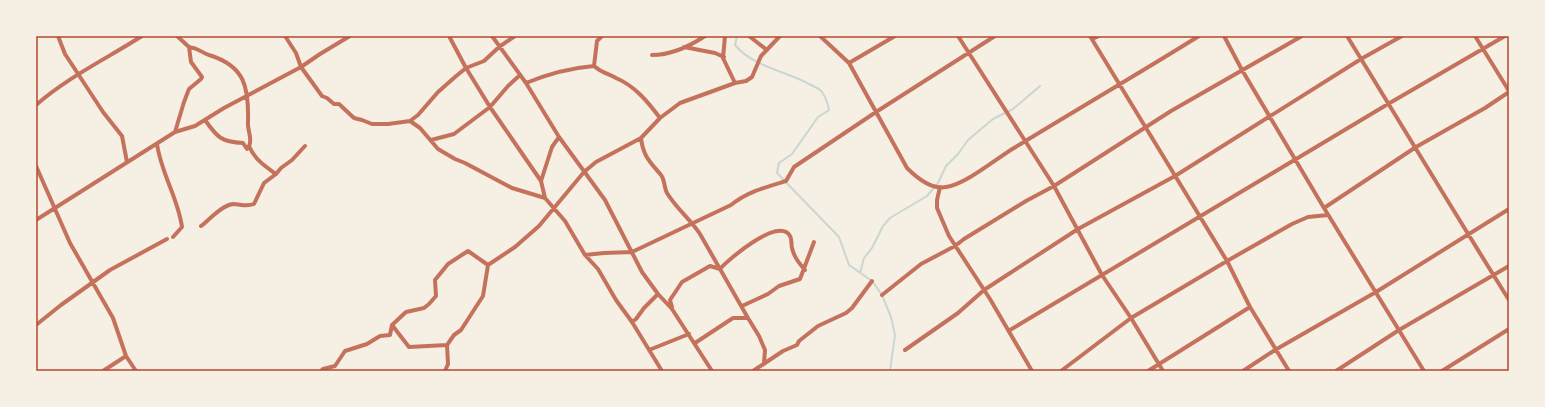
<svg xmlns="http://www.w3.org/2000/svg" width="1545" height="407" font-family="'Work Sans',sans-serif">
	<rect width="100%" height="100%" fill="#f6efe4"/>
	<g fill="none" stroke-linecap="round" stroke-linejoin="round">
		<path stroke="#c9d6d2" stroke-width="2" d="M737,36L735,45C753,67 786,71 809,84C813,86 820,89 822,92C826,98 828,104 829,110L818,117L792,154L779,163L777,173L839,237L849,265L872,281L882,295L891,317L895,335L890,371
			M860,273L864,258L872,248L883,226L890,218L927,196L938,183L946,166L958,154L968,140L993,119L1013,109L1040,86"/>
		<path stroke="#c5725c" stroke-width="4" d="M58,36L65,54L103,112L122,136L127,162
			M285,36L296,53L301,67L322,96L327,98L334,104H339L354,118L362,120L372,124H388L410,121L420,128L438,149L455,159L465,163L512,188L545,198
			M449,36L466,68L490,107L541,181L545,198L565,221L585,255L598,269L616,300L632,322L662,371
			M492,36L526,83L559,137L605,200L642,272L658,294L672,309L712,371
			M725,36L723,58L735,83
			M749,36L767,50
			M820,36L849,63L907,168C917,178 931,190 946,187C965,185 997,158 1014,148C1076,110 1138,74 1199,36
			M958,36L1054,186L1102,275L1131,318L1163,371
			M1090,36L1227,261L1250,307L1289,371
			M1224,36L1242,70L1324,208L1424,371
			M1347,36C1401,124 1454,212 1509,300
			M1475,36L1509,91
			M1092,39L1099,36
			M189,47C199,48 200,52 209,55C245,66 249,87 248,122C247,130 253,139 249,146C255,160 265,166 276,174
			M684,47L715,53L724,57
			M652,55C670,55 690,46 705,36
			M849,63L895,36
			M594,66L597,41L602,36
			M526,83C548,74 570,68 594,66C602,73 607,73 616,78C635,86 648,102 660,118
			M36,105C68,77 106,59 142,36
			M205,120C217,137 221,142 243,143L247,149
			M410,121L418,115L438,92L455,77L466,68L484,61L499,47L515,36
			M175,132L184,102L189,89L201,79L202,77L191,62L189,47L177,36
			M641,138C643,156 650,162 661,175C665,180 664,188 667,193C676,208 690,219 700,234L748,318L759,336L765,350L764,363
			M431,140L454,134L490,107L508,86L520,75
			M157,144C161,173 178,198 182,227L173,237
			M36,166L70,243L113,318L126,356L136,371
			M541,181L552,147L559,137
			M940,187L937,200V208L949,236L990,299L1032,371
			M1324,208L1416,147L1485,108L1509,92
			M36,220L175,132L195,126L224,108L301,67L320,54L350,36
			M201,226C209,220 222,205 233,204C240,204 246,207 254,204L264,183L276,174L281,168L292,160L305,146
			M585,255L604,253L632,252L731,205C747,192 766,187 786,181L794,167L876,112L995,36
			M720,269C729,259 779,216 790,236C792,239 791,245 792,248C794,257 799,263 805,270
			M882,295L921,264L955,246L964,239L1026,201L1054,186L1171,111L1302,36
			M742,306L768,294L779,286L800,279L814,242
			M672,307L670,300L682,282L710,266L720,269
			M632,322L636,319L644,308L658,294
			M36,325L61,305L110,270L167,239
			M392,325L409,347L447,345
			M1010,330L1388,104L1505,36
			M695,343L733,318H748
			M649,350L689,334
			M905,350L958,313L984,290L1078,229L1175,176L1361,59L1402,36
			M103,371L126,356
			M321,371L323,369L335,366L345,351L367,344L380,336L390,335L392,325L406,312L424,308L429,304L436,296L435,280L448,264L468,251L488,265L515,247L539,226L584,172L596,162L641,138L660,118L680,103L735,83L746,81L752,77L761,56L780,36
			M445,371L448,364L447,345L454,335L461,330L483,296L488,265
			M753,371L783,351L797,345L799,341L818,326L846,313L852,308L872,281
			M1061,371L1131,318L1227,261L1292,224L1308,217L1328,215
			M1148,371L1250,307
			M1243,371L1275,350L1376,292L1509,209
			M1336,371L1399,330L1509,266
			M1442,371L1509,329"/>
	</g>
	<rect width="1545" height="407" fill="none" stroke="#f6efe4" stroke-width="74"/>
	<rect x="37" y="37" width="1471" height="333" fill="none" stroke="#b5482f" stroke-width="1.5"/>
</svg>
